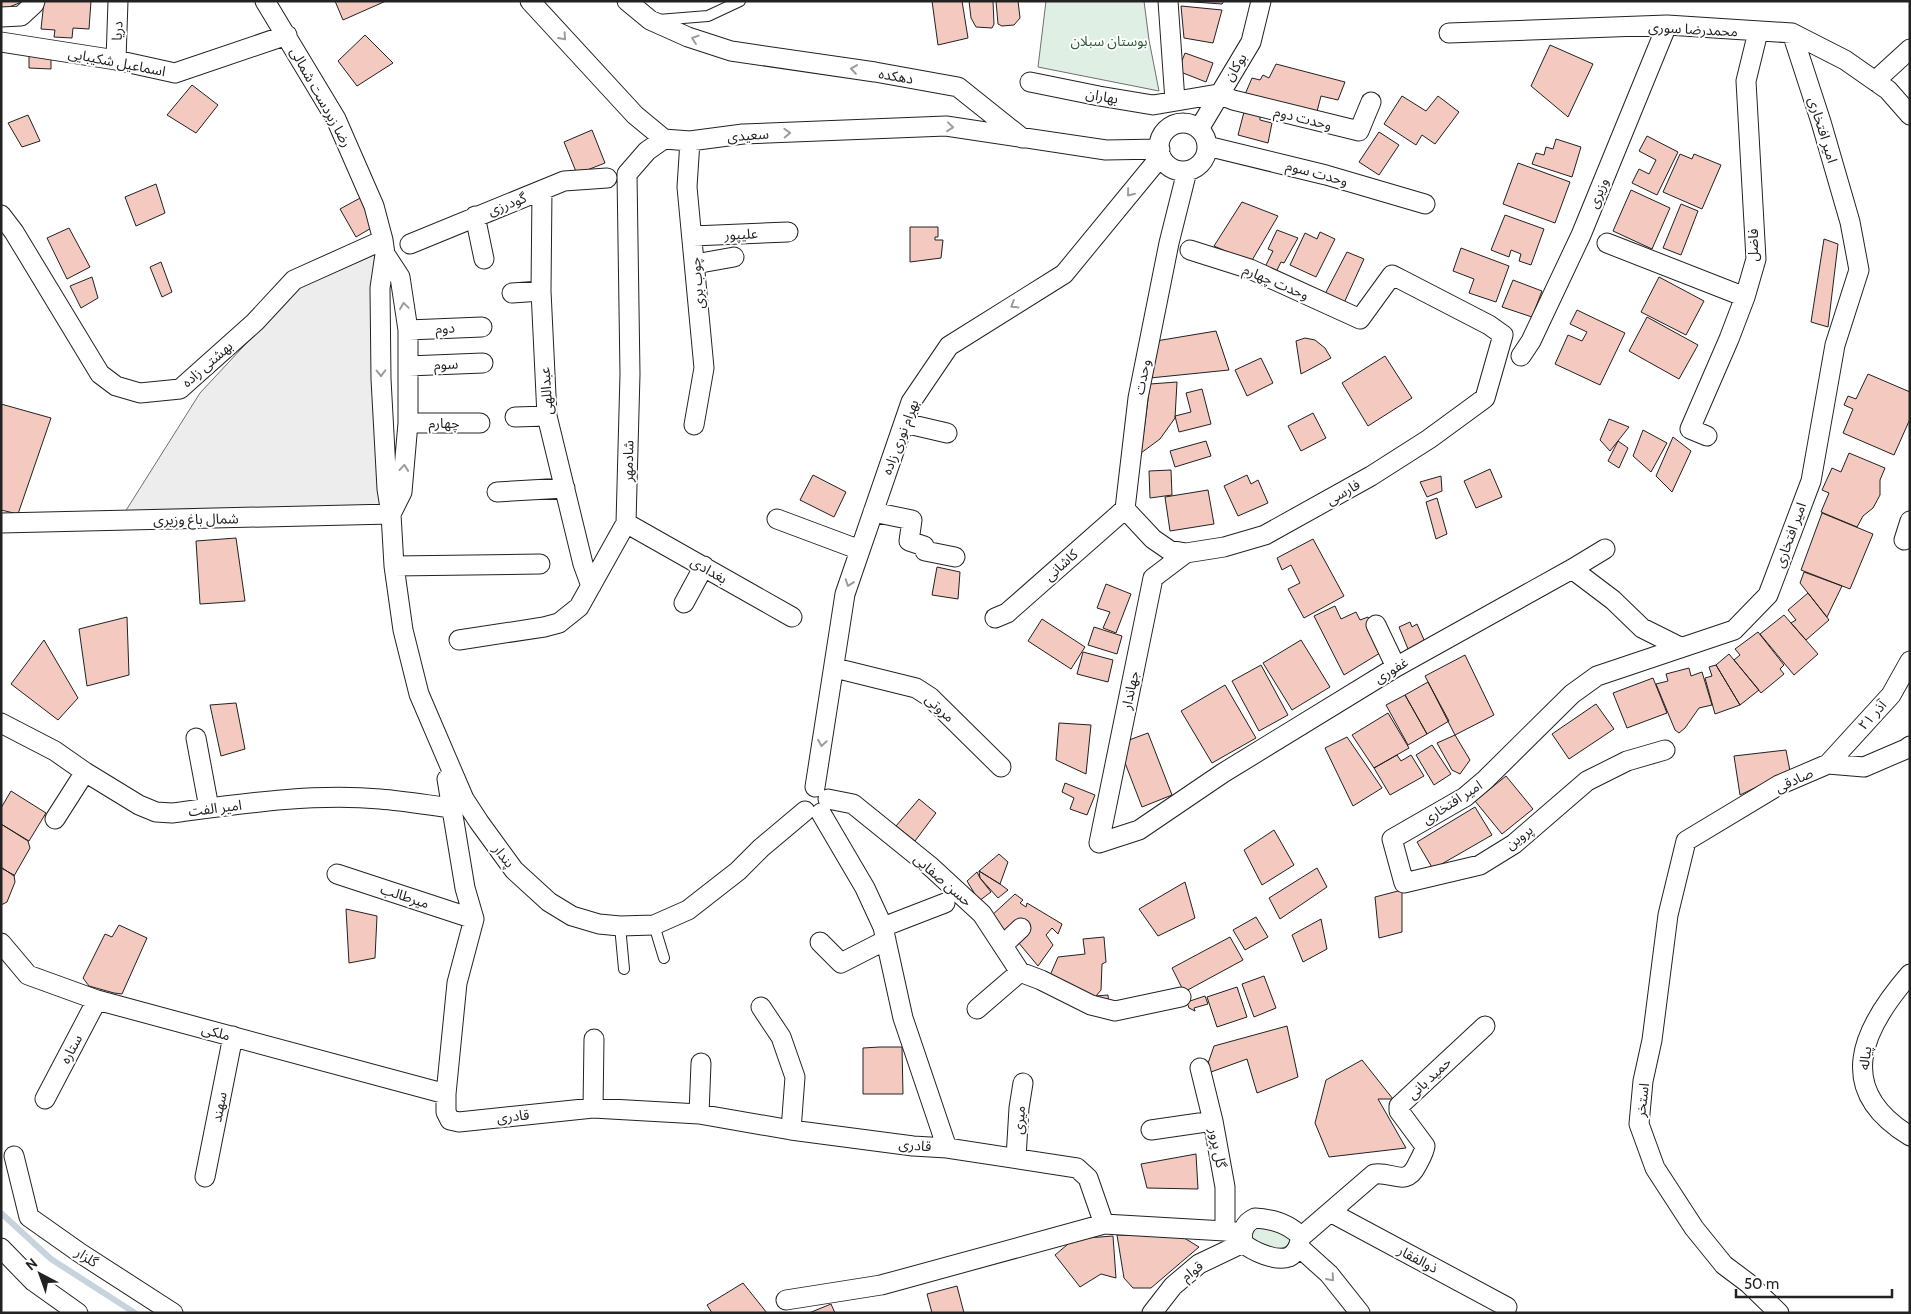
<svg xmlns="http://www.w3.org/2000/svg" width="1911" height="1314" font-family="Cabin,'Noto Sans Arabic',sans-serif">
	<rect width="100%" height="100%" fill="#fff"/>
	<path fill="#e0efe3" stroke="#6f6f6f" d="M1046,1H1144L1149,40L1159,91L1038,67Z
		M1256,1225L1283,1234L1290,1238C1290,1256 1261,1247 1251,1242L1248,1228Z"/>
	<path fill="#ededed" stroke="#6f6f6f" d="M376,254L382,508L125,512L200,393L297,289Z"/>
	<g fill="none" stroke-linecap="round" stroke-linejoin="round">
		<path stroke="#c7d3dd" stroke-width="6" d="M1,1213L51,1259L135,1313"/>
	</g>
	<path fill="#f3c9c0" stroke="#222" d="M1,1H24L2,10Z
		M44,1H91L89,29L73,28L72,38L54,37L55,30L41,29Z
		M335,1H386L343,20Z
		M932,1H962L968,38L938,45Z
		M969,1H993L994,24L992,28L976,27L971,18Z
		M996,1H1018L1020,18L1014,25L1002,26L998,24Z
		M1180,1H1224L1222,4Z
		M1181,6L1222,10L1213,43L1184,38Z
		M365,35L393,63L357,86L338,61Z
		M1550,45L1593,64L1568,117L1531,86Z
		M1185,53L1213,63L1206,82L1178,71Z
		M29,54L51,55V69L29,68Z
		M1276,64L1345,82L1338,100L1321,96L1315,119L1243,99L1252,78L1260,80L1263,75L1269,78Z
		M192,85L218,105L196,133L167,115Z
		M1402,96L1426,111L1438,96L1459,112L1435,144L1422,135L1416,145L1384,124Z
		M1244,112L1260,115V120L1272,123L1268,143L1238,135Z
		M28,115L40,141L22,147L8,123Z
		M592,130L605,163L577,174L564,142Z
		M1379,132L1399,145L1379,175L1359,162Z
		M1647,136L1678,152L1657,195L1632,183L1639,169L1649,174L1656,160L1639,151Z
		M1556,139L1581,147L1572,177L1532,164L1536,153L1544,155L1546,147L1553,149Z
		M1680,154L1692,159L1694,154L1721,165L1702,209L1663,192Z
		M1518,163L1570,182L1555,223L1503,204Z
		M156,184L165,213L136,226L125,197Z
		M1631,190L1670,208L1652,249L1613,231Z
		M362,197L378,224L356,237L340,209Z
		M1242,202L1278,216L1251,262L1214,246Z
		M1681,204L1698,211L1681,255L1663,248Z
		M1505,215L1544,229L1531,265L1519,261L1521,254L1511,250L1509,257L1491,250Z
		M910,227H938V237H935V240H943L941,258L910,262Z
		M69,228L90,267L67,279L47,238Z
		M1277,230L1298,238L1284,263L1281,262L1275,274L1264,269L1273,251L1268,249Z
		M1320,232L1335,239L1316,277L1290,265L1305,233L1317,239Z
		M1824,239L1838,244L1828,327L1811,322Z
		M1461,248L1509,266L1496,302L1469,293L1474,279L1453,271Z
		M1347,252L1364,259L1344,303L1325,294Z
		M161,262L172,292L162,297L150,267Z
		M92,277L98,298L81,308L70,286Z
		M1659,277L1704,301L1686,335L1641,312Z
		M1513,280L1542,291L1532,317L1502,307Z
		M1577,310L1625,333L1600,385L1555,364L1568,335L1582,341L1587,332L1570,324Z
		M1647,317L1698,345L1679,379L1629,351Z
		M1216,331L1229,370L1150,378L1156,341Z
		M1305,338L1315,340L1325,348L1331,358L1301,374L1296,341Z
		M1385,356L1412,398L1368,426L1342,383Z
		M1261,358L1273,383L1247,396L1235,370Z
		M1868,374L1910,392V419L1894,455L1843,433L1853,409L1844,405L1848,396L1856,399Z
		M1177,382L1175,418L1160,439L1141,453L1150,384Z
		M1202,389L1211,424L1179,432L1175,416L1191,412L1186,393Z
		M1,404L51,418L18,514L1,510Z
		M1313,413L1326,438L1301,451L1288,426Z
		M1609,419L1629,427L1610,451L1600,440Z
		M1643,430L1667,443L1651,472L1633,456Z
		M1673,437L1691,451L1672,492L1656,476Z
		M1206,441L1211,456L1175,467L1170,451Z
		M1618,441L1628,448L1619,468L1608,461Z
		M1849,453L1885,468L1880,480V495L1873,508L1863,516L1857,527L1821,512L1829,493L1822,490L1832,468L1841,472Z
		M1490,469L1502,497L1476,508L1464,481Z
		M1171,470L1172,495L1150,498L1149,471Z
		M813,475L846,492L834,517L800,500Z
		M1247,475L1251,484L1258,480L1268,503L1238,516L1224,486Z
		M1441,476L1442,491L1427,497L1420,482Z
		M1208,490L1214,524L1170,531L1165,497Z
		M1437,498L1447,534L1436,539L1426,502Z
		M1822,513L1873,534L1850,589L1801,570Z
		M236,538L245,601L200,604L196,541Z
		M1313,539L1344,596L1304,618L1288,589L1300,583L1291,565L1282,570L1277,558Z
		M937,567L960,572L958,599L932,595Z
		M1804,572L1842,586L1827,617L1800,583Z
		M1106,584L1131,594L1116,633L1103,628L1110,612L1097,608Z
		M1808,593L1829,620L1806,640L1791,623L1796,620L1788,610Z
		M1335,606L1341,619L1356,612L1360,620L1368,617L1380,653L1344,675L1314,616Z
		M1784,615L1818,654L1794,675L1760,634Z
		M127,617L129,675L87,686L79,629Z
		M1042,619L1085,647L1071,669L1028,641Z
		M1410,622L1412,627L1417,624L1425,642L1408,649L1399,627Z
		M1094,627L1122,636L1117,654L1088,645Z
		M1758,632L1784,665L1780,669L1784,674L1761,693L1734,660L1740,655L1735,649Z
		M44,640L78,698L58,720L11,684Z
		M1301,640L1330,687L1292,710L1263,663Z
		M1083,652L1113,660L1108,682L1077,674Z
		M1729,654L1759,690L1740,705L1716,665Z
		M1465,655L1494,715L1455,735L1425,676Z
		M1261,665L1288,715L1259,731L1232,681Z
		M1716,665L1740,705L1715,714L1705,678L1712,676L1709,667Z
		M1689,668L1691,676L1702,672L1712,705L1699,708L1685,728L1679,733L1675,730L1656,684L1668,681L1666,674Z
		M1653,678L1667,713L1627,728L1613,693Z
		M1428,682L1449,721L1427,734L1405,695Z
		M1225,685L1256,738L1212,763L1181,711Z
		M1405,695L1427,734L1408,745L1386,705Z
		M236,703L245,749L221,756L210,705Z
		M1596,704L1614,729L1569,759L1552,734Z
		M1388,713L1409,748L1374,768L1352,735Z
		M1059,723L1091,725L1086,774L1056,760Z
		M1148,733L1172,795L1142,807L1122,755L1121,743Z
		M1455,735L1470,760L1460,774L1452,770L1437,743Z
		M1347,737L1382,788L1353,806L1325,748Z
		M1432,745L1451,774L1434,785L1416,755Z
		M1786,750L1790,771L1740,795L1734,756Z
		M1397,755L1401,761L1411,755L1424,776L1390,795L1374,768Z
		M1506,776L1533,809L1502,834L1475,801Z
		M1065,783L1095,795L1087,815L1070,809L1074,798L1062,792Z
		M11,791L46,813L29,841L1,824V808Z
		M919,799L936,813L915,841L896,826Z
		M1475,807L1492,835L1433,869L1417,842Z
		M1,824L28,841L30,848L14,876L1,867Z
		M1274,830L1294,865L1262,885L1244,850Z
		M999,854L1008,862L1000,884L979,871Z
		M1,868L14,875L15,882L7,902L1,905Z
		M1317,868L1327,887L1280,919L1269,898Z
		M979,871L1000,884L1008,890L998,898L980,878Z
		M977,872L980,878L991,892L979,901L967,881Z
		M1185,882L1195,918L1158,936L1139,909Z
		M1402,890V932L1379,938L1375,897Z
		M1015,894L1023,900L1020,903L1026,907L1027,903L1062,924L1058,934L1052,928L1046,935L1053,945L1038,966L1018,942L1031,930L1023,921L1002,939L990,917Z
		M346,909L377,916L375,958L349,963Z
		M1256,917L1268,937L1245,950L1233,930Z
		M1321,919L1327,949L1303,962L1292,935Z
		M119,925L147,938L122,994L114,993L89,986L83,978L105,934L112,937Z
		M1104,937L1106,962L1102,964L1101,990L1096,996L1108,995L1109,1006L1048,980L1058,957L1085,954L1083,939Z
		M1230,937L1243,960L1184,992L1172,968Z
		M1264,976L1276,1008L1254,1017L1242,984Z
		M1237,987L1247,1017L1217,1027L1207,997Z
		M1205,996L1208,1004L1194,1008L1195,1011L1189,1008L1187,1002Z
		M1287,1026L1298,1077L1257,1093L1247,1059L1211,1072H1205L1214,1046Z
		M880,1047H902L903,1094H863V1048Z
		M1362,1060L1393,1099H1378L1406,1148L1329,1157L1315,1123L1326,1080Z
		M1196,1154L1198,1189L1147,1188L1141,1164Z
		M1117,1235L1181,1236L1199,1247L1151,1288H1133L1124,1278Z
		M1113,1236L1116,1278L1101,1274L1080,1287L1055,1255L1074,1239Z
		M743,1283L767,1313H712L707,1305Z
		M957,1286L964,1313H932L927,1294Z
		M831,1304L835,1313H809Z"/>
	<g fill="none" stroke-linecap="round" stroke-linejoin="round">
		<defs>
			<path id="service" d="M658,20L708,16L740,1
				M654,925L664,958
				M620,926L624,969"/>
			<path id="minor" d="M265,1L336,119L374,206L383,240L385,254L380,288L381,379L387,489L391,514L394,566L403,630L419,694L464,799L479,822L514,870L549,902L572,916L599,924L620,926L654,925L688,910L738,871L761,848L805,811
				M530,1L635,115L664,139L690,141L743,134L946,126L1106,150L1160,149
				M627,1L650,20L688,37L731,51L875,72L958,87L1022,138
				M1168,1L1175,101
				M1,17L21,16L34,4L35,1
				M1449,33L1667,25L1792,33L1845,60L1888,90L1910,115
				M1,42L116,60L175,73L287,35
				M116,60L118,1
				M1875,81L1910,49
				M1030,82L1099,96L1153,105L1218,94L1233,100L1359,131L1371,102
				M1159 147a24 24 0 1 1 48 0a24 24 0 1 1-48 0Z
				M1199,129L1251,42L1261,1
				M690,141L687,187L704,368L694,425
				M1207,146L1326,175L1425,204
				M1187,171L1169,243L1138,398L1125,509L1153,539L1169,550L1186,553L1224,547L1265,535L1371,476L1429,439L1485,398L1503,335L1489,325L1402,280L1392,275L1360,319L1250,269L1190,250
				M542,190L541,291L547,416L583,564L591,586
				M1,215L14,232L100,374L116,386L140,393L180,389L255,322L294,280L383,240
				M475,216L484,259
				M693,236L788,232
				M1607,243L1745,297
				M410,244L564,181L607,178
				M385,254L400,277L408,330V423L402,492L391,514
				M695,264L734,257
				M512,293L541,291
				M408,330L482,327
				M1521,356L1531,341L1581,235L1667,25
				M408,366L483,363
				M515,417L547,416
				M408,423H480
				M904,423L947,433
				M1707,436L1690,429L1729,339L1745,297L1756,259L1746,81L1758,32
				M497,492L565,488
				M873,512L912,520L909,541L924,546L925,551L955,557
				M777,519L860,550
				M1,523L391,514
				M626,523L792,617
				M1904,540L1910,521
				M1186,553L1153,578L1099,843L1139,830L1223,773L1396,667L1572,569L1605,549
				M394,566L540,564
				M1572,569L1613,600L1642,628L1680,647
				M684,603L704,566
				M995,618L1007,613L1125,509
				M1376,625L1396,667
				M459,640L544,627L559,623L579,607L626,523L630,374L627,174L647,151L664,139
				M835,668L916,688L930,697L1001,767
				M1,723L55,751L85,772L139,805L156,812L172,813C240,804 311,793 380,799C404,801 428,805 452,808
				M196,738L209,808
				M1665,750L1627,761L1587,781L1514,844L1480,865L1404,883L1392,839L1465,797L1485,780L1572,694L1597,676L1734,630L1768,595L1811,481L1835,345L1859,270L1850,222L1821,122L1792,33
				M1828,764L1891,695L1910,661
				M447,779L465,888L474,919L457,983L446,1094V1112L450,1120L459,1122L593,1108L699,1114L791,1130L913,1146L947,1148L1077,1168L1088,1178L1104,1224
				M815,787L845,594L911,402L949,346L1064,274L1161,156
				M828,799L853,804L931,867L982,914L1020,972L1041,980L1091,1005L1115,1011L1181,997
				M821,813L865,888L883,927L903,1018L947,1148
				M55,819L85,772
				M337,874L474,919
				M883,927L945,903
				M820,942L841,963L886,940
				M1,943L28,975L97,1000L446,1094
				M1003,945L1021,928
				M1910,974C1862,1029 1833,1089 1910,1136
				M761,1007L781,1037L795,1077L791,1130
				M977,1009L1020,972
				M1200,1068L1213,1121L1225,1187V1230
				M45,1099L97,1000
				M593,1108L594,1039
				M699,1114L701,1063
				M1151,1130L1213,1121
				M14,1156L29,1217L80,1253L173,1313
				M1016,1158L1019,1108L1023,1083
				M205,1177L233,1036
				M1330,1212L1507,1307
				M1255,1218C1272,1219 1289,1223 1301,1237C1299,1245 1297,1253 1289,1257C1276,1262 1252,1251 1243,1243C1241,1232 1244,1223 1255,1218Z
				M1301,1237L1374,1174C1392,1171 1406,1188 1417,1165C1420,1159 1424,1153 1425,1146L1399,1111V1106L1485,1026
				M1299,1247L1329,1274L1360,1313
				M1,1248L33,1281L78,1313
				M786,1300L881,1285L1104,1224L1242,1232
				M1152,1313L1173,1286L1199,1264L1243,1243
				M1779,1313L1748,1283L1724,1265L1694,1228L1655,1168L1639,1124L1643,1081L1652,1040L1668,915L1686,841L1779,785L1828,764L1864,767L1906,749L1910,746"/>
		</defs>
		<use href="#service" stroke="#222" stroke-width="12"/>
		<use href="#minor" stroke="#222" stroke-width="21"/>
		<use href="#service" stroke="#fff" stroke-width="10"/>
		<use href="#minor" stroke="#fff" stroke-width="19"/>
	</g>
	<defs><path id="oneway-chevron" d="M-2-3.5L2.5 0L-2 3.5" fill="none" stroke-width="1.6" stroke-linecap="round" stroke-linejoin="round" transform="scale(1.25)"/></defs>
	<g stroke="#9c9c9c">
		<use href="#oneway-chevron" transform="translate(563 37) rotate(48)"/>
		<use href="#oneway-chevron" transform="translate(695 39) rotate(-161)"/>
		<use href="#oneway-chevron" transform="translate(854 69) rotate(-172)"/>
		<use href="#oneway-chevron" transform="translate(950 127) rotate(6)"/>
		<use href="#oneway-chevron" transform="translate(787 133) rotate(-2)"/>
		<use href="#oneway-chevron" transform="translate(1130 193) rotate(129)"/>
		<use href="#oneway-chevron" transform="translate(1014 305) rotate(148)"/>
		<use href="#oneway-chevron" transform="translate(404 306) rotate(-98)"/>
		<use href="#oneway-chevron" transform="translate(381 373) rotate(89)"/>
		<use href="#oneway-chevron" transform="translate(404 468) rotate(-85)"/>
		<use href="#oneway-chevron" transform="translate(849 583) rotate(109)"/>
		<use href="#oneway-chevron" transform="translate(822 743) rotate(99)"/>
		<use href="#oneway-chevron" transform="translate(1331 1278) rotate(49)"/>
	</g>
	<g text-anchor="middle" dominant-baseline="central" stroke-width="4" stroke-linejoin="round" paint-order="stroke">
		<g font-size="14" fill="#222" stroke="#fff">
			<text transform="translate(1693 29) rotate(3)">محمدرضا سوری</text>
			<text transform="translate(117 31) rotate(-87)">دریا</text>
			<text transform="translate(117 62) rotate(11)">اسماعیل شکیبایی</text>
			<text transform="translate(1235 67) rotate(-58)">بوکان</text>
			<text transform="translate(896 76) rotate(10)">دهکده</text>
			<text transform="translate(1102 96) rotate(10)">بهاران</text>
			<text transform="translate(321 97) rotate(61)">رضا زبردست شمالی</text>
			<text transform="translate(1303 118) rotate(14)">وحدت دوم</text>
			<text transform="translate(1823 130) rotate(73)">امیر افتخاری</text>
			<text transform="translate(748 135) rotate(-4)">سعیدی</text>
			<text transform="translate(1317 173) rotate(15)">وحدت سوم</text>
			<text transform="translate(1598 193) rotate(-68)">وزیری</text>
			<text transform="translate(507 204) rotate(-21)">گودرزی</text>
			<text transform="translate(741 234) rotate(-3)">علیپور</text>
			<text transform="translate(1753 245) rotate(-90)">فاضل</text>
			<text transform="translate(1276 282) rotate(23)">وحدت چهارم</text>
			<text transform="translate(697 283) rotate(-95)">چوب بری</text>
			<text transform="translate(445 328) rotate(-3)">دوم</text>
			<text transform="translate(207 364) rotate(-41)">بهشتی زاده</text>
			<text transform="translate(446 364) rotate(-3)">سوم</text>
			<text transform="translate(1142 377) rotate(-79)">وحدت</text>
			<text transform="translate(546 391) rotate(-94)">عبداللهی</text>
			<text x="444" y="423">چهارم</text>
			<text transform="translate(900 437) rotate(-69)">بهرام نوری زاده</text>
			<text transform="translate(628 461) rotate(-89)">شادمهر</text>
			<text transform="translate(1343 492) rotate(-30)">فارسی</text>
			<text transform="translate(196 519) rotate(-1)">شمال باغ وزیری</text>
			<text transform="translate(1790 535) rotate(-70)">امیر افتخاری</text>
			<text transform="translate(1061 565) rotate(-42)">کاشانی</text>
			<text transform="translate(709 570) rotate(30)">بغدادی</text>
			<text transform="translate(1391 670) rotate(-31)">غفوری</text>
			<text transform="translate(1130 690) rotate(-78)">جهاندار</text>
			<text transform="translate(940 708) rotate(43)">مروتی</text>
			<text transform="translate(1872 715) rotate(-48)">۲۱ آذر</text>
			<text transform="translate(1794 780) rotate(-25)">صادقی</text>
			<text transform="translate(1452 802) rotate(-33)">امیر افتخاری</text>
			<text transform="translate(215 808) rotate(-7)">امیر الفت</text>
			<text transform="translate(1519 837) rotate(-38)">پروین</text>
			<text transform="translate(504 856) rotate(52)">پندار</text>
			<text transform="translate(943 880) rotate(41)">حسن صفایی</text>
			<text transform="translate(405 896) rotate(18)">میرطالب</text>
			<text transform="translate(216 1032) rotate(15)">ملکی</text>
			<text transform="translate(71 1049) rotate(-62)">ستاره</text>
			<text transform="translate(1865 1058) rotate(-83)">پیاله</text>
			<text transform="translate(1429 1078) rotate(-43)">حمید بانی</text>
			<text transform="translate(1642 1100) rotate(-83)">استخر</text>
			<text transform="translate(219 1107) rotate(-79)">سهند</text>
			<text transform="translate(513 1116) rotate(-6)">قادری</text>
			<text transform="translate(1019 1120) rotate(-85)">میری</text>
			<text transform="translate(915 1145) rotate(5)">قادری</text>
			<text transform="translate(1218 1148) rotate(79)">گل پرور</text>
			<text transform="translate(87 1257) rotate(33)">گلزار</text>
			<text transform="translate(1418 1259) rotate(28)">ذوالفقار</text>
			<text transform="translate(1192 1271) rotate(-37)">قوام</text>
		</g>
		<g font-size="14" fill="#2f5e38" stroke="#fff">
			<text x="1109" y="41">بوستان سبلان</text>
		</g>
	</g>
	<rect width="1911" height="1314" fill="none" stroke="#222222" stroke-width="5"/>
	<g transform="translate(40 1274) rotate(319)" stroke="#ffffff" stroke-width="4" paint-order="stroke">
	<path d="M0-4L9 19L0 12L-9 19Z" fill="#222222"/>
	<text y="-8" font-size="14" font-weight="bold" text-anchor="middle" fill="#222222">N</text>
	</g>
	<path d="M1736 1289v8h156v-8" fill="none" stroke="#222222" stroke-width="2.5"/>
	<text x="1744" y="1289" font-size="15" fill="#222222" stroke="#ffffff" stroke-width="4" paint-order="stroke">50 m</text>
</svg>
